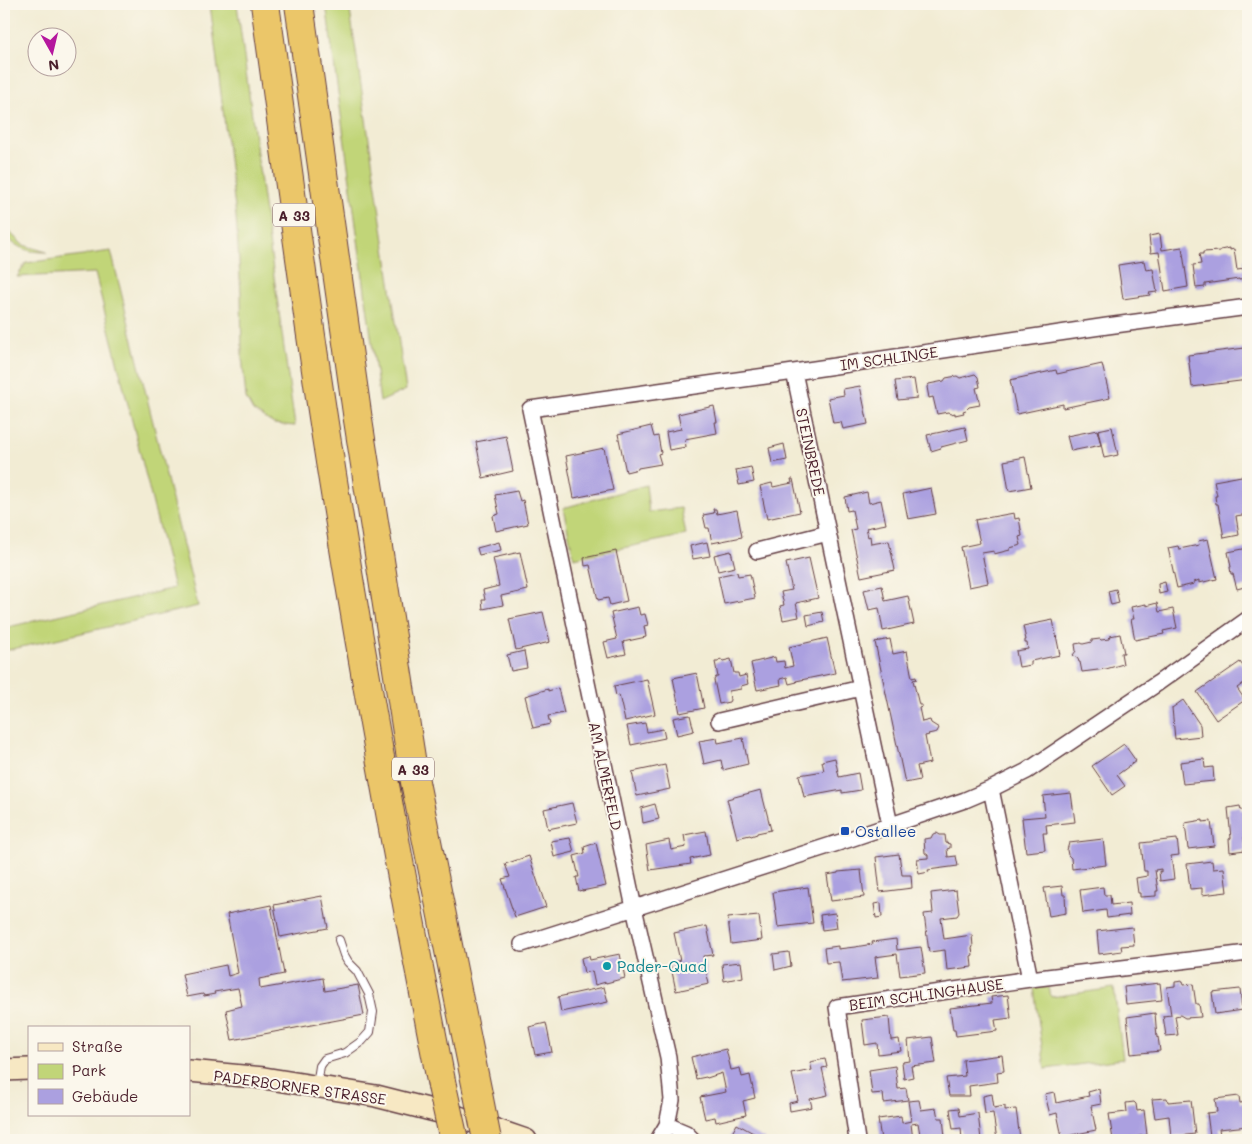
<svg xmlns="http://www.w3.org/2000/svg" width="1252" height="1144" font-family="Mali,sans-serif">
	<rect width="100%" height="100%" fill="#fbf7ec"/>
	<filter id="ink" filterUnits="userSpaceOnUse"><feTurbulence type="fractalNoise" baseFrequency=".02" numOctaves="2"/><feDisplacementMap in="SourceGraphic" scale="10" xChannelSelector="R" yChannelSelector="G"/><feConvolveMatrix kernelMatrix="1 2 1 2 8 2 1 2 1" color-interpolation-filters="sRGB"/></filter>
	<filter id="wash" filterUnits="userSpaceOnUse"><feTurbulence type="fractalNoise" baseFrequency=".0096" numOctaves="4" result="noise"/><feDisplacementMap in="SourceGraphic" scale="20" xChannelSelector="R" yChannelSelector="G"/><feGaussianBlur stdDeviation="1.12" result="paint"/><feColorMatrix in="noise" values="0 0 0 0 0 0 0 0 0 0 0 0 0 0 0 0 0 1.4 0 .05"/><feComposite in="paint" operator="in"/></filter>
	<g filter="url(#wash)">
		<rect width="100%" height="100%" fill="#f2ecd4"/>
		<path fill="#c1d578" stroke="#867a52" d="M210,4H237L265,213L295,426L274,424L253,411L246,398L242,356L241,293L236,216Z
			M326,4H349L406,390L380,402Z
			M4,227L23,245L47,252C25,252 21,249 4,236Z
			M111,251L198,606L4,651V628L174,588L95,273L17,277L26,263Z
			M646,485L649,512L681,508L686,535L574,558L563,508Z
			M1049,987L1051,997L1114,988L1123,1059L1045,1069L1034,988Z"/>
		<g id="blocks">
			<path fill="#aba0e0" d="M1160,234L1162,250L1182,247L1188,287L1165,291L1159,252L1151,253L1149,236Z
				M1230,248V250L1234,249L1237,270L1245,269L1244,260L1248,259V279L1239,280V279L1205,284V287L1196,288L1193,265L1201,264L1199,254H1203V252L1220,251V250Z
				M1144,261L1146,270L1153,269L1157,292L1149,293L1150,295L1123,299L1118,265Z
				M1245,348L1248,380L1192,387L1188,355Z
				M1102,364L1110,398L1063,408V404L1017,414L1010,380L1056,370L1057,374Z
				M975,374L978,377L980,387L976,388L980,405L969,407L966,410L963,411L964,413L955,415V413L951,414L948,412L937,414L933,397L929,398L927,387L929,384L944,381L946,378L957,376L960,378Z
				M914,379L917,398L898,400L895,381Z
				M860,386L868,424L843,429L841,422L833,423L828,398L844,395L843,389Z
				M714,406L717,422H715L717,433L685,439L686,447L669,450L666,432L681,429L678,414Z
				M651,426L654,437L658,436L661,453L658,454L661,464L638,468V469L626,472L618,434Z
				M965,427L968,440L941,447V448L931,451L927,435Z
				M1112,427L1118,455L1104,458L1098,430Z
				M1097,430L1101,445L1071,451L1067,436Z
				M506,436L513,471L483,478L476,442Z
				M784,444L787,460L772,463L769,448Z
				M604,448L613,490L574,498L566,456Z
				M1025,457L1031,487L1009,491L1004,461Z
				M751,467L754,482L739,485L736,470Z
				M1247,475L1248,485L1246,486L1248,498V514L1236,516L1239,535L1224,538L1218,504H1216L1215,496H1217L1214,481Z
				M791,479H793L800,512L767,519L760,486L772,483L773,487L792,483Z
				M931,488L936,514L908,519L903,494Z
				M517,491L520,501L523,500L528,524L496,531L493,516L499,514L495,495Z
				M867,492L869,503L881,500L886,524L866,528L868,537L870,536L871,544L889,541L895,570L861,577L851,530L856,529L852,510L847,511L845,497Z
				M713,509H716L717,514L737,510L742,537L712,543L709,528H706L703,515L714,513Z
				M1014,513L1015,519L1019,518L1022,536L1019,537L1021,545L1010,548V550L994,554V551L982,553L988,583L969,587L961,547L980,543L975,520Z
				M1208,539L1217,579L1199,583V580L1194,582V584L1177,588L1168,548L1178,546L1179,549L1199,545L1198,541Z
				M499,542L501,550L479,555L477,548Z
				M707,542L710,556L693,559L690,546Z
				M1248,548V586L1237,589L1233,574H1231L1230,567H1231L1228,552Z
				M616,551L627,601L610,605L608,598L598,600L590,565L585,566L584,558Z
				M731,551L735,567L718,571L714,555Z
				M520,552L528,590L501,596L503,605L483,609L482,600H485L483,590L499,586L493,558Z
				M809,558L818,598L796,603L799,617L783,620L780,606L784,605L781,592L792,590L786,563Z
				M737,572L738,576L750,574L755,598L724,604L718,576Z
				M1165,582L1167,592L1159,594L1158,584Z
				M882,586L885,601L908,596L914,624L883,631L879,608L869,610L864,590Z
				M1116,589L1119,603L1111,605L1108,591Z
				M1157,603L1159,612L1173,609L1177,628L1163,631L1164,634L1135,640L1131,619H1134L1131,607L1146,604V606Z
				M638,607L640,615L645,614L648,625L644,626L646,637L623,642L626,654L608,658L604,642L617,639L611,613Z
				M543,612L550,642L516,650L509,619Z
				M822,612L824,622L808,626L806,615Z
				M1053,620L1060,655L1031,661V665L1019,667L1016,651L1028,649L1027,643H1025V640H1026L1023,626Z
				M1120,634L1124,653H1121L1123,664L1106,669L1082,672L1080,662H1079L1078,659L1073,655L1076,651L1075,644L1081,643L1083,644L1092,642V640L1100,639L1101,640L1109,639L1110,636Z
				M827,638L835,673L796,681L797,682L789,684L787,677L780,679L781,685L757,690L751,663L775,657L776,662L784,661L785,668L793,666L789,647Z
				M890,639L893,654L907,651L912,678L916,677V678L917,679L913,680L919,705H922V707L919,708L922,722L930,720L931,723L939,728L937,732L928,734L929,735L925,736L930,763L917,766L920,780L905,783L875,642Z
				M524,651L527,668L511,671L507,655Z
				M720,659L723,661L731,659L734,673H738L739,677L746,675L748,684L741,686V689L729,691L730,700L729,702L719,704L714,680L716,677H718L715,662H718Z
				M1240,662L1248,673V680L1237,688L1245,700L1216,720L1197,692Z
				M697,673L704,708L680,713L673,678Z
				M647,679L655,714L625,721L619,695L616,696L614,686Z
				M558,688L564,713L548,716L550,724L533,728L525,696L548,689V691Z
				M1183,700L1200,725L1201,736L1175,739L1172,708Z
				M690,715L694,731L677,735L673,718Z
				M645,723L647,732L663,729L665,738L631,745L627,726Z
				M717,738L718,743L743,738L748,764L723,770L721,760L704,764L699,741Z
				M1124,744L1136,761L1117,775L1125,786L1112,795L1092,766Z
				M835,758L839,777L858,773L861,790L842,793V790L804,797L799,775L824,771L822,761Z
				M1204,759L1205,768L1213,767L1214,781L1183,784L1180,762Z
				M665,765L670,789L637,796L632,772Z
				M761,790L771,830L757,833V834L751,836L750,835L737,838L727,799Z
				M1071,793L1075,822L1046,825L1047,833H1043L1045,850L1026,852L1022,818L1045,816L1043,796Z
				M572,803L577,823L548,829L544,809Z
				M655,804L659,819L643,823L641,808Z
				M1240,806L1241,810H1248V837H1244L1245,850L1230,852L1229,839L1231,838L1228,808Z
				M1203,820V822L1211,821L1214,846L1188,849L1185,823Z
				M706,831L710,855L690,859L691,864L650,870L646,845L669,840L671,850L686,847L684,835Z
				M937,833L940,835H945L946,843L950,844V848L947,849L948,857L956,856L958,866L928,870L929,872L919,874L917,859L928,858V855L925,853L924,839L931,838L933,834Z
				M570,838L574,852L554,857L551,841Z
				M1103,839L1106,865L1072,869L1071,858L1068,855L1067,850L1069,843Z
				M1177,839L1179,855L1171,856L1174,879L1160,881L1159,871L1161,872V869L1155,870L1158,891H1156V896L1140,897V893H1138L1136,878L1147,876V871H1144L1141,843Z
				M596,843L606,886L582,891V890L579,891L576,877H579L574,856L585,853L584,847Z
				M899,854L902,875H911L912,888L880,892L876,857Z
				M529,856L546,907L515,917L502,879L510,877L505,864Z
				M1212,861L1213,869L1224,868L1227,892L1202,895V888L1190,889L1187,864Z
				M861,870L864,897L831,901L827,875L838,873V872Z
				M1062,886L1063,895H1065L1066,913L1049,916L1044,888Z
				M808,887L813,923L778,927L773,892Z
				M1103,887L1104,895H1110L1111,905L1129,903L1130,915L1107,918L1106,910L1083,913L1080,890Z
				M956,890L959,913L957,916L941,918L944,939L972,935L973,947L972,948L973,955L971,956L972,967L947,970L945,950L929,952L924,914L933,913L931,893Z
				M322,896L328,928L280,937L274,905Z
				M881,903L882,917L876,918L874,904Z
				M271,905L284,974L259,979L260,989L323,978L325,991L358,985L364,1015L232,1040L226,1010L242,1006L238,988L214,992L215,994L204,996L203,994L187,997L182,974L226,965L228,976L238,973L227,914Z
				M835,913L837,928L822,930L820,915Z
				M747,916L748,917L759,916L762,940L731,944L728,918Z
				M707,926L713,955L703,956L709,984L676,991L670,962L680,961L674,933Z
				M1132,927L1134,945L1121,946L1122,951L1099,954L1097,931Z
				M896,939L897,950L921,947L925,973L900,976L897,954L875,957L878,978L842,982L839,962L826,963L824,948L838,946V949L855,947L873,944L872,942Z
				M789,952L791,966L775,970L773,954Z
				M620,954L625,978L606,983V982L595,985L592,971L584,973L581,958L589,956L590,960Z
				M741,962L743,977L724,981L722,964Z
				M1183,981L1184,985L1193,984L1196,1004H1199L1201,1017L1185,1018L1180,1015L1175,1016L1178,1035L1166,1036L1163,1016L1171,1015L1167,987L1175,986V982Z
				M1160,983L1162,1000L1126,1004L1124,987Z
				M604,987L608,1002L561,1012L558,997Z
				M1240,989L1242,1010L1215,1014L1212,992Z
				M1008,995L1011,1018L995,1020L997,1031L956,1036L955,1030H953L950,1008L992,1003L991,997Z
				M1155,1013L1157,1038L1158,1037L1160,1051L1131,1054L1127,1017Z
				M889,1017L891,1040L899,1039L901,1051L878,1054L877,1043L865,1045L862,1020Z
				M546,1023L552,1052L535,1055L529,1027Z
				M932,1037L936,1063L911,1066L913,1077L904,1079L902,1062L910,1061L908,1040Z
				M726,1049L731,1070L740,1068L742,1077L750,1075L755,1098L743,1101L746,1115L716,1122L715,1117L705,1119L700,1097L726,1092L722,1073L707,1078L706,1077L696,1079L691,1057Z
				M1002,1055L1004,1071L997,1072L998,1082L969,1086L970,1096H949L946,1078L965,1076L963,1060Z
				M825,1059L827,1067L822,1068L828,1095L810,1099L812,1107L790,1111L789,1103L798,1101L792,1074L812,1070L810,1062Z
				M895,1066L898,1089L906,1088L908,1100L884,1103L883,1093L872,1094L869,1070Z
				M1099,1089L1101,1104L1091,1106L1096,1130L1062,1137L1057,1113L1050,1115L1045,1094L1054,1092L1056,1103L1089,1096L1088,1092Z
				M992,1094L994,1108L1005,1106V1110L1016,1109L1020,1139L997,1140L993,1113L985,1114L983,1096Z
				M1239,1096L1240,1103L1248,1102V1126L1219,1129L1220,1135L1210,1136L1207,1113L1217,1112L1215,1099Z
				M1167,1098L1168,1102L1191,1100L1195,1134L1171,1137L1169,1116L1155,1118L1152,1099Z
				M919,1100L921,1110L936,1108L938,1118H943L945,1137L921,1140L918,1123L911,1124L913,1140H881L878,1119L901,1116L902,1123L911,1121L908,1101Z
				M1134,1102L1136,1104L1137,1111L1144,1110L1147,1135L1113,1140L1109,1114L1127,1112L1126,1103Z
				M959,1108L960,1116L978,1113L981,1140H962L961,1128L953,1129L950,1109Z
				M737,1124L746,1129L766,1140H728Z"/>
		</g>
	</g>
	<g filter="url(#ink)">
		<use href="#blocks" fill-opacity="0" stroke="#633e44" stroke-width="1"/>
		<g fill="none" stroke-linecap="round" stroke-linejoin="round">
			<defs>
				<path id="lane" d="M317,1085L320,1066L325,1059L345,1053L362,1041L370,1032L373,1012L369,994L357,971L348,962L344,955L339,940"/>
				<path id="street" d="M794,372L890,825
					M757,551L828,533
					M719,721L861,688
					M991,789L1030,979
					M522,944L847,840L965,800L991,789L1027,771L1158,683L1248,619
					M667,1125L686,1133L693,1140
					M658,1140L667,1125L672,1100L668,1057L634,908L530,409L794,372L1107,326L1248,307
					M857,1140L837,1007L1030,979L1248,953"/>
				<path id="secondary" d="M4,1070L29,1069
					M189,1071L264,1078L376,1096L459,1117L526,1140"/>
				<path id="highway" d="M265,4C285,146 303,288 325,430C359,649 399,868 442,1086
					M299,4L358,420L414,777L478,1094"/>
			</defs>
			<use href="#lane" stroke="#633e44" stroke-width="10"/>
			<use href="#street" stroke="#633e44" stroke-width="18"/>
			<use href="#secondary" stroke="#633e44" stroke-width="24"/>
			<use href="#highway" stroke="#633e44" stroke-width="30"/>
			<use href="#lane" stroke="#fff" stroke-width="8"/>
			<use href="#street" stroke="#fff" stroke-width="15"/>
			<use href="#secondary" stroke="#f7e8c3" stroke-width="21"/>
			<use href="#highway" stroke="#ebc669" stroke-width="28"/>
			<defs>
				<path id="highway-bridge" d="M442,1086L454,1140
					M478,1094L487,1140"/>
			</defs>
			<use href="#highway-bridge" stroke="#633e44" stroke-width="30" stroke-linecap="butt"/>
			<use href="#highway-bridge" stroke="#ebc669" stroke-width="28"/>
		</g>
	</g>
	<rect fill="#1a4fb4" stroke="#fbf7ec" stroke-width="2" x="840" y="826" width="10" height="10" rx="2.5"/>
	<circle fill="#0f9aa8" stroke="#fbf7ec" stroke-width="2" cx="607" cy="966" r="5"/>
	<g text-anchor="middle" dominant-baseline="central" stroke-width="4" stroke-linejoin="round" paint-order="stroke">
		<g fill="#fbf7ec" stroke="#7f6065" stroke-width="1">
			<rect x="273" y="203.5" width="42" height="23" rx="4"/>
			<rect x="392" y="757.5" width="42" height="23" rx="4"/>
		</g>
		<g font-size="14" font-weight="bold" fill="#4a1f2b">
			<text x="294" y="215">A 33</text>
			<text x="413" y="769">A 33</text>
		</g>
		<g font-size="15" fill="#4a1f2b" stroke="#fbf7ec">
			<text transform="translate(889 358) rotate(-8)">IM SCHLINGE</text>
			<text transform="translate(811 452) rotate(78)">STEINBREDE</text>
			<text transform="translate(606 776) rotate(78)">AM ALMERFELD</text>
			<text transform="translate(926 994) rotate(-8)">BEIM SCHLINGHAUSE</text>
			<text transform="translate(300 1087) rotate(8)">PADERBORNER STRASSE</text>
		</g>
		<g font-size="15" fill="#164399" stroke="#fbf7ec" text-anchor="start">
			<text x="855" y="831">Ostallee</text>
		</g>
		<g font-size="15" fill="#0d838f" stroke="#fbf7ec" text-anchor="start">
			<text x="617" y="966">Pader-Quad</text>
		</g>
	</g>
	<rect width="1252" height="1144" fill="none" stroke="#fbf7ec" stroke-width="20"/>
	<rect x="28" y="1026" width="162" height="90" fill="#fbf7ec" stroke="#b4a19f"/>
	<rect x="38" y="1043" width="25" height="8" fill="#f7e8c3" stroke="#b4a19f"/>
	<text x="72" y="1052" font-size="15" fill="#4a1f2b">Straße</text>
	<rect x="38" y="1064" width="25" height="15" fill="#c1d578" stroke="#b4a19f"/>
	<text x="72" y="1076" font-size="15" fill="#4a1f2b">Park</text>
	<rect x="38" y="1089" width="25" height="15" fill="#aba0e0" stroke="#b4a19f"/>
	<text x="72" y="1102" font-size="15" fill="#4a1f2b">Gebäude</text>
	<g transform="translate(52 52) rotate(172)"><circle r="24" fill="#fbf7ec" stroke="#b4a19f"/>
	<path d="M0-4L9 19L0 12L-9 19Z" fill="#b5179e"/>
	<text y="-8" font-size="14" font-weight="bold" text-anchor="middle" fill="#4a1f2b">N</text>
	</g>
</svg>
